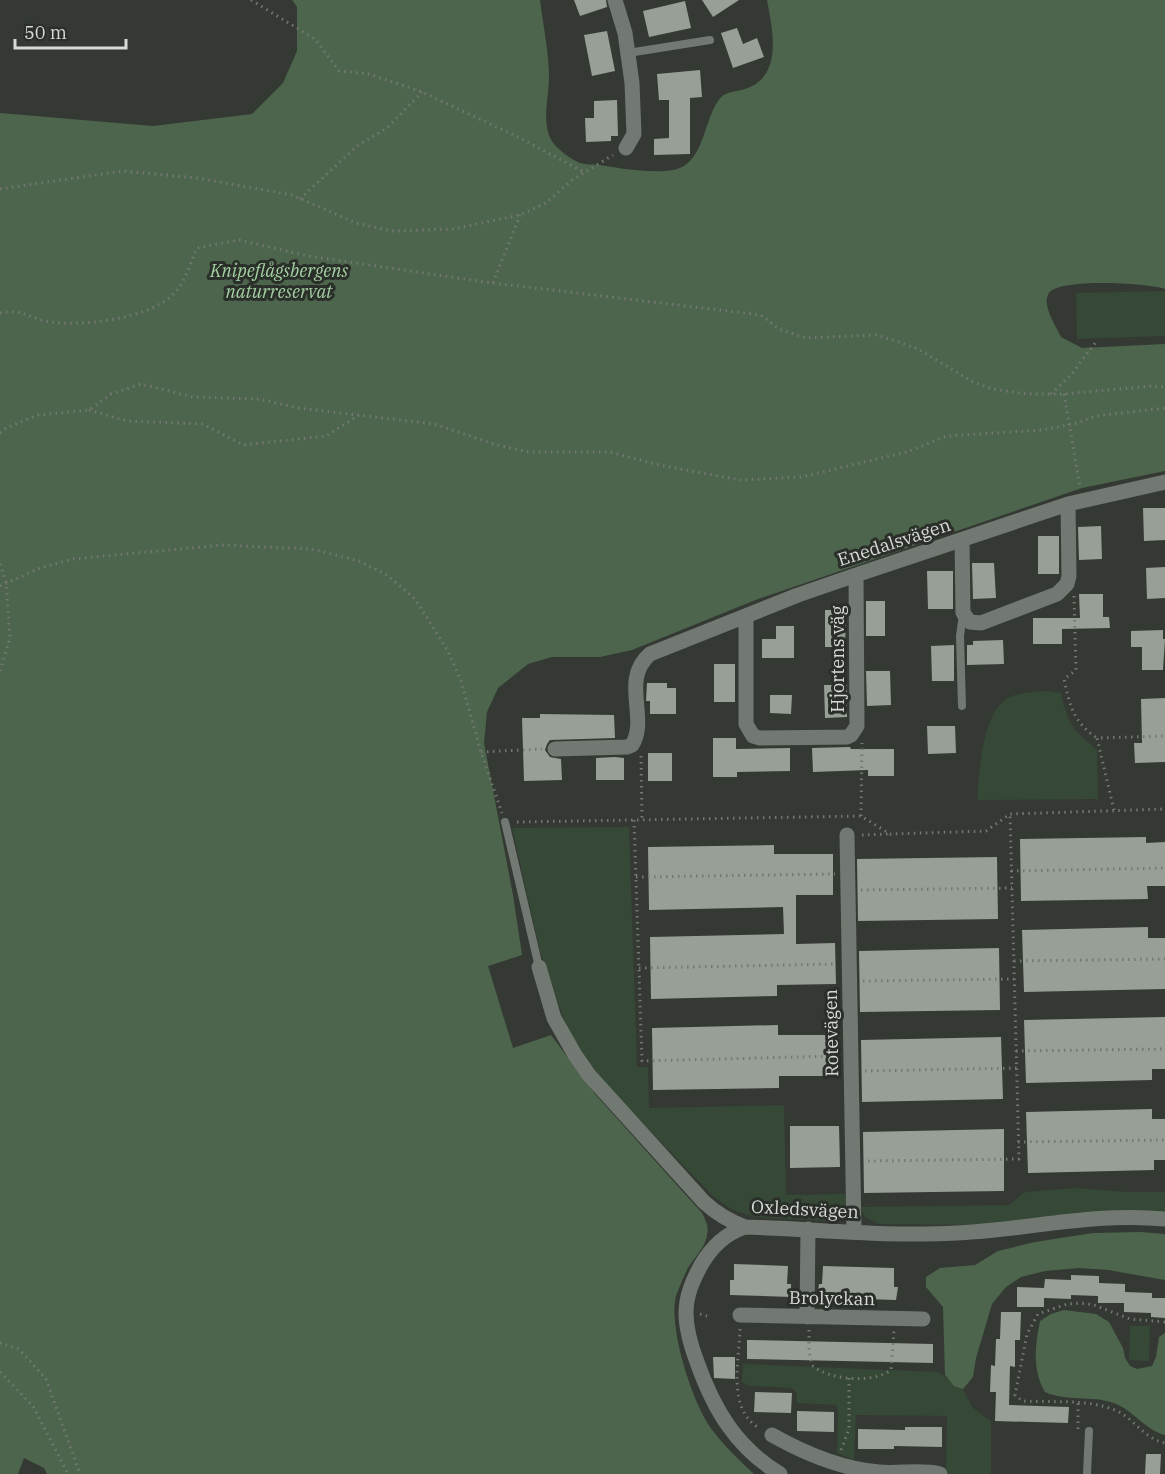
<svg xmlns="http://www.w3.org/2000/svg" width="1165" height="1474" font-family="'IBM Plex Serif',serif">
	<rect width="100%" height="100%" fill="#343933"/>
	<path fill="#364836" d="M1165,291V336L1077,339L1076,293Z
		M1046,691L1061,693C1064,707 1068,723 1079,734C1085,740 1091,744 1097,751L1098,799L977,800C979,774 982,712 1008,698C1020,692 1033,692 1046,691Z
		M629,827L637,1067H648L649,1108L784,1105L786,1195L846,1194C848,1209 845,1216 831,1221L754,1217L731,1209L713,1196L627,1107L591,1066L575,1045L563,1017L540,951L512,828Z
		M1075,1188L1127,1192H1165V1212L965,1225L879,1224L865,1217L861,1207L1009,1205L1025,1192Z
		M1130,1326H1150L1149,1361L1129,1360Z
		M743,1364L938,1372C948,1377 952,1385 963,1389L972,1407L991,1421V1474H949L946,1470L947,1416L856,1415L854,1460L837,1453L838,1409L836,1405L797,1403V1394L792,1388L749,1386L742,1382Z"/>
	<path fill="#4d654d" d="M292,0H540C543,25 549,52 549,77C549,98 540,126 554,144C560,151 572,160 580,163C586,165 593,164 599,165C619,168 666,177 684,166C704,153 705,120 718,101C726,89 738,93 750,87C783,72 772,28 767,0H1165V289C1147,283 1060,278 1049,293C1041,305 1056,326 1061,337L1082,348L1165,344V471L1082,488L758,599L632,650L600,657H552L528,664L498,688L487,712L484,743L513,895L522,955L488,966L513,1048L551,1035L596,1095L702,1213C706,1221 709,1226 707,1235C706,1247 692,1260 687,1270C683,1278 679,1288 676,1296C668,1327 692,1401 710,1427C723,1445 738,1459 754,1474H47L44,1468L24,1458L18,1474H0V113L153,126L252,114L283,83L297,51V7Z
		M1141,1232L1165,1234V1280L1108,1270L1079,1268L1045,1271L1021,1277L1006,1287L992,1304L976,1358L973,1377L963,1389L954,1386L945,1375L943,1307L926,1287V1277L940,1268L975,1265L998,1251L1035,1242L1093,1233Z
		M1064,1310L1096,1314L1109,1322L1123,1348L1125,1358L1130,1366L1137,1369L1152,1366L1156,1357L1159,1337L1165,1333V1435C1145,1430 1133,1410 1114,1403C1091,1395 1067,1402 1045,1392C1032,1370 1035,1346 1040,1321L1051,1314Z"/>
	<path fill="#989f97" d="M574,0H606L607,7L580,16Z
		M702,0H739L713,17Z
		M685,1L691,28L649,37L643,11Z
		M737,28L743,44L757,38L764,57L733,68L721,33Z
		M607,31L615,71L592,76L584,35Z
		M700,70L702,97L690,98V154L654,155V139L669,138V100H659L657,74Z
		M617,100L618,136H611V141L586,142L585,118H594V101Z
		M1143,508H1165V540L1144,541Z
		M1101,526L1102,559L1079,560L1078,527Z
		M1038,536H1059V574H1038Z
		M972,563H994L996,598L973,599Z
		M1165,567V598L1147,599L1146,568Z
		M927,571H953V609H928Z
		M1079,594H1103V617H1109L1110,628L1062,629V644H1033V618H1080Z
		M866,601H885V636H866Z
		M825,610H846L845,647H825Z
		M776,626H794V658H762V639H776Z
		M1163,630V639H1165L1163,670H1142V647H1131V631Z
		M1003,640L1004,664L967,665V645H973V641Z
		M954,645V681H932L931,646Z
		M714,664H735V702H714Z
		M866,671H890L891,705L867,706Z
		M647,683H667V688H676V714H650V701H646Z
		M824,685H847V717L825,718Z
		M770,695H792L791,714L770,713Z
		M1165,698V762L1135,763L1134,743H1142L1141,699Z
		M540,714L614,715L615,738L550,740L547,744L545,750L550,757L561,759L562,780L524,781L522,718H540Z
		M927,726H955L956,753L928,754Z
		M713,738H736V749L790,748V771L737,772V777H713Z
		M850,747L851,749H894V776H868V770L813,772L812,748Z
		M648,753H672V781H648Z
		M615,757L624,758V780H596V758Z
		M1146,837V843L1165,842V886H1147L1148,899L1021,901L1020,839Z
		M774,845V854H833V895H796V944L835,943L836,984L777,985V996L651,999L650,937L784,934L783,907L649,910L648,847Z
		M997,857L998,919L858,921L857,859Z
		M1148,927V938H1165V989L1024,992L1022,930Z
		M999,948L1000,1010L860,1012L859,951Z
		M1165,1017V1069H1152V1080L1026,1083L1024,1020Z
		M778,1025V1035H837V1076H779V1088L653,1090L652,1028Z
		M1001,1037L1003,1099L862,1102L861,1040Z
		M1152,1109V1119H1165V1160H1154V1170L1028,1173L1026,1112Z
		M790,1126H839L840,1167L790,1168Z
		M1004,1129V1191L864,1193L863,1132Z
		M734,1264L788,1266L787,1284H791V1297L730,1295V1280H734Z
		M823,1266L894,1268V1287H898L896,1300L865,1299V1302L850,1301V1299L817,1298L819,1284H822Z
		M1071,1275L1099,1276V1283L1125,1284V1292L1152,1293V1298H1165V1318L1151,1317V1313L1124,1312V1303H1098V1296L1071,1295V1299L1044,1298V1307H1017V1287L1044,1288L1045,1279L1071,1280Z
		M1001,1312H1021L1020,1340H1015V1367L1010,1366L1009,1405L1069,1407L1068,1423L995,1421L996,1392H990L991,1365L995,1366L996,1339H1000Z
		M747,1340L933,1344V1363L747,1359Z
		M713,1357H735V1379L714,1378Z
		M755,1392L792,1393L791,1413L754,1412Z
		M797,1411L834,1412V1432L797,1431Z
		M905,1427H942V1447L894,1446V1449H858V1429L905,1430Z
		M1146,1454H1161L1160,1474H1145Z"/>
	<g fill="none" stroke-linecap="round" stroke-linejoin="round">
		<path stroke="#747873" stroke-width="3" stroke-dasharray="1.5 4.5" stroke-linecap="butt" d="M251,0L315,39L339,71L369,74L422,92L518,137L584,172
			M0,189L123,171L197,178L292,195L356,223L392,231L453,229L520,215L546,203L572,180L613,155
			M300,199L357,146L387,128L422,92
			M493,283L520,215
			M0,313C22,309 25,316 45,321C78,328 155,319 177,290C186,279 191,261 197,248L239,240L308,256L485,282L761,315L779,329L805,338L876,335L902,343L920,350L971,381L992,389L1027,394H1064L1151,386L1165,387
			M1051,394L1071,375L1095,343
			M1064,394L1080,487
			M89,410L127,421L203,424L243,445L326,436L359,415
			M0,433L6,428L38,415L89,410L111,394L141,384L193,397L259,399L298,408L434,424L497,445L529,452H610L659,465L740,480L801,477L907,452L947,436L1042,430L1078,423L1095,416L1165,408
			M0,564L6,582L10,638L0,671
			M0,586L40,568L73,559L222,545L311,549L359,561L387,575L415,599L448,651L461,681L481,752L502,813
			M1074,596L1076,670L1064,679C1070,706 1073,722 1097,738
			M481,752L542,749
			M641,756L642,820
			M1114,810L1097,738L1165,736
			M861,816L862,743
			M634,820L642,1061L837,1056
			M517,822L861,816L890,834L986,831L1010,814L1165,809
			M862,835L888,834
			M1011,871L1165,868
			M636,877L835,874
			M861,890L1012,888
			M1014,961L1165,959
			M639,968L835,964
			M863,981L1014,979
			M1016,1051L1165,1049
			M865,1071L1017,1068
			M1018,1142L1165,1140
			M868,1161L1019,1159L1010,814
			M700,1314L707,1316
			M1165,1322L1130,1319L1094,1305L1081,1303L1067,1304L1038,1314L1027,1334L1015,1395L1022,1401C1054,1403 1090,1398 1119,1412C1136,1421 1145,1439 1165,1443
			M740,1329C739,1361 727,1409 759,1428
			M809,1330V1351L812,1365C827,1380 874,1384 891,1370L894,1331
			M0,1343L19,1349L46,1379L80,1474
			M0,1372L33,1406L68,1474
			M1078,1429V1403
			M841,1450L849,1429V1378"/>
		<path stroke="#727972" stroke-width="8" d="M628,53L710,40
			M962,706L960,636L963,614
			M505,822L539,967
			M1087,1474L1089,1431"/>
		<path stroke="#727972" stroke-width="15" d="M615,0L625,33L632,83L634,134L626,148
			M962,540L963,613L970,622L981,623L1057,594L1067,584L1069,576L1068,504
			M746,616V724L753,736L760,738L847,737L851,735L857,726L856,575
			M555,749L627,747L632,745C649,718 620,680 650,654L798,595L856,575L1068,504L1165,482
			M847,835L854,1231
			M539,967L554,1018L575,1055L589,1075L704,1202C717,1214 729,1221 745,1227C814,1229 887,1237 956,1233C1027,1230 1092,1212 1165,1219
			M745,1227C725,1234 712,1246 701,1265C693,1280 686,1295 686,1313C686,1329 691,1346 697,1362C714,1410 736,1447 780,1474
			M740,1315L923,1319
			M807,1317L808,1229
			M772,1435C804,1453 843,1469 879,1472C899,1474 921,1469 940,1474"/>
	</g>
	<g text-anchor="middle" dominant-baseline="central" stroke-width="6" stroke-linejoin="round" paint-order="stroke">
		<g font-size="18" font-style="italic" fill="#a3cfa2" stroke="#2a2f29">
			<text x="279" y="270">Knipeflågsbergens<tspan x="279" dy="21">naturreservat</tspan></text>
		</g>
		<g font-size="18" fill="#d7dad7" stroke="#2a2f29">
			<text transform="translate(894 542) rotate(-18)">Enedalsvägen</text>
			<text transform="translate(837 659) rotate(-90)">Hjortens väg</text>
			<text transform="translate(831 1033) rotate(-91)">Rotevägen</text>
			<text transform="translate(805 1209) rotate(3)">Oxledsvägen</text>
			<text transform="translate(832 1298) rotate(1)">Brolyckan</text>
		</g>
	</g>
	<path d="M15 39v9h111v-9" fill="none" stroke="#d7dad7" stroke-width="3"/>
	<text x="24" y="39" font-size="18" fill="#d7dad7" stroke="#2a2f29" stroke-width="4.5" paint-order="stroke">50 m</text>
</svg>
